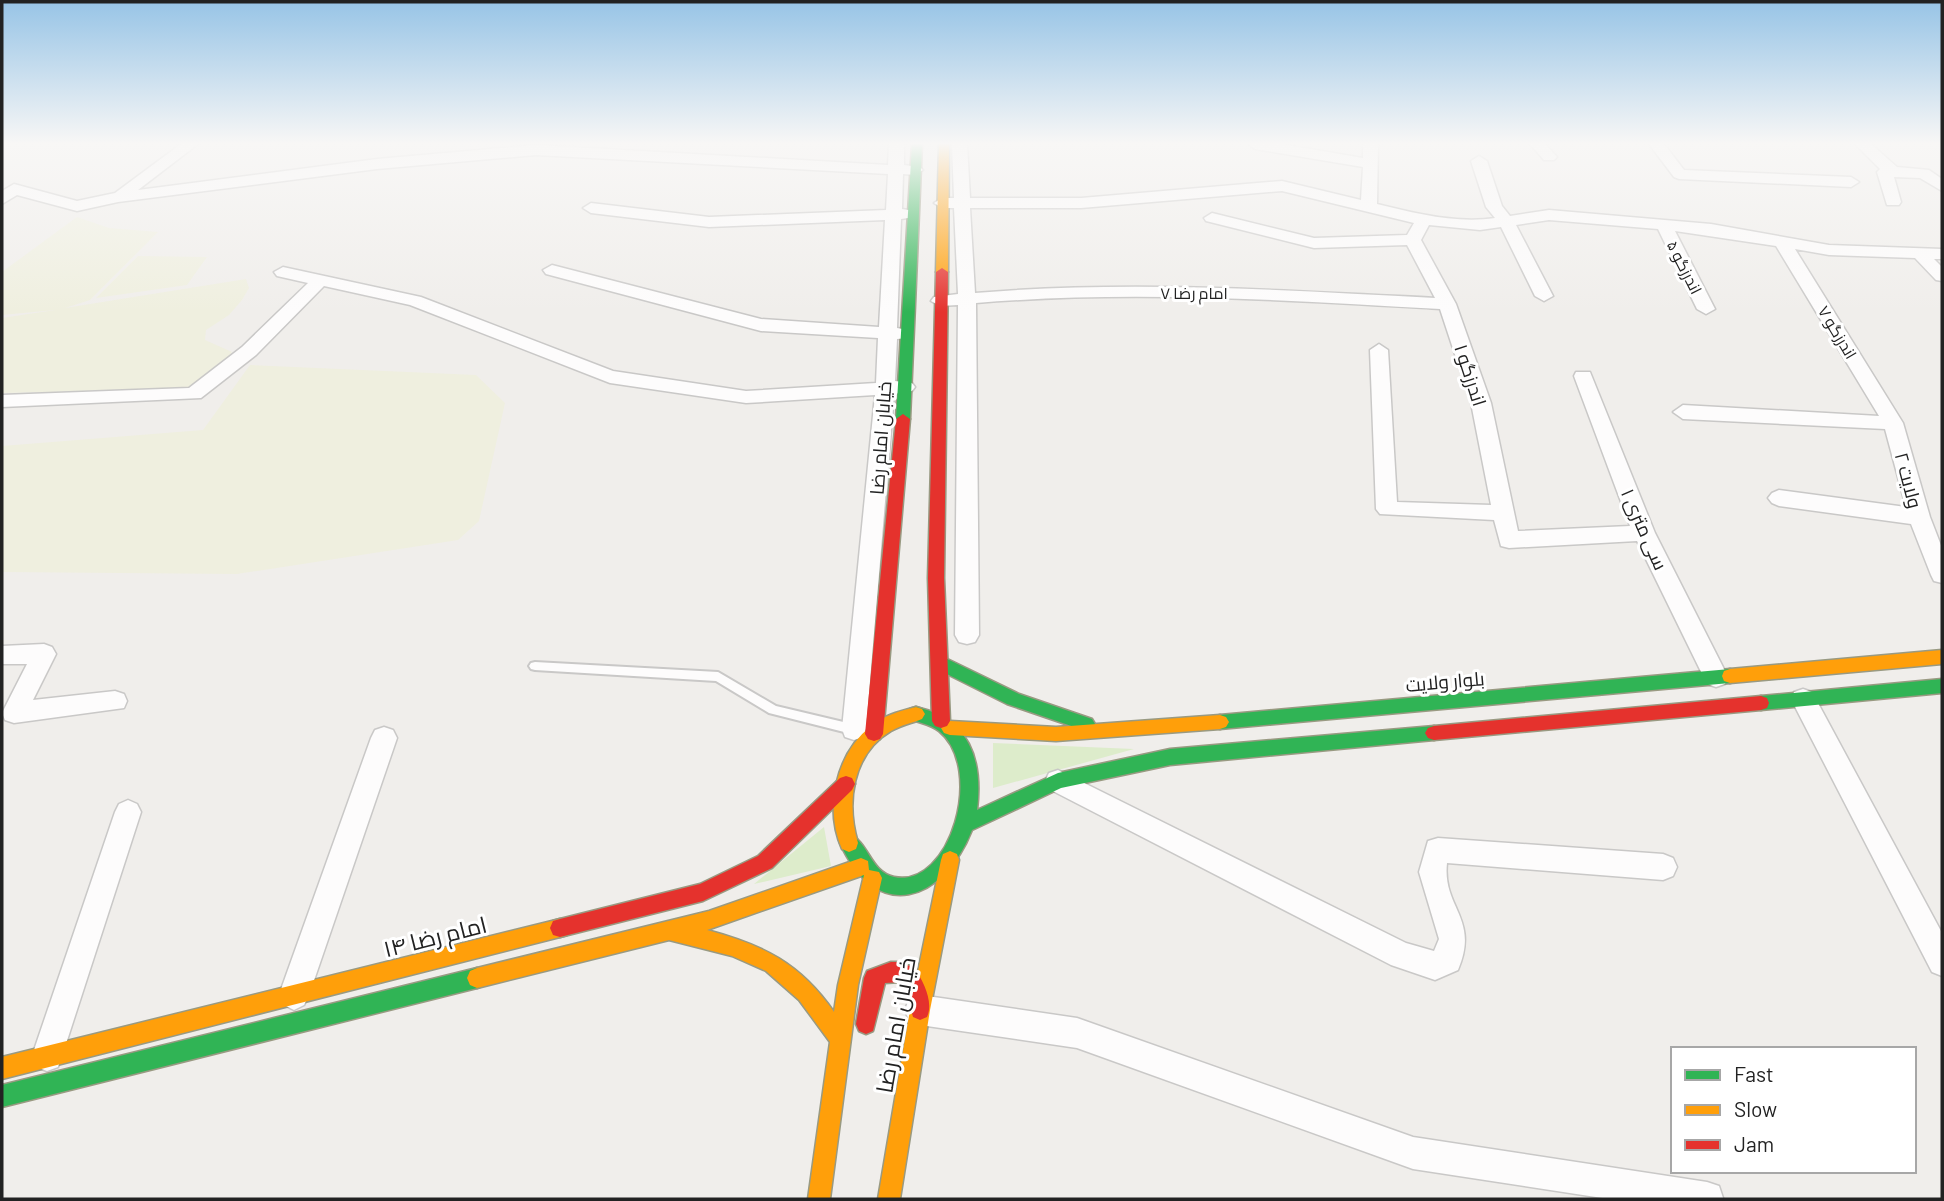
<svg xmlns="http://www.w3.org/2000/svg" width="1944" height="1201" font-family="Barlow,Cairo,sans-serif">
	<rect width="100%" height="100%" fill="#f0eeeb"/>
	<path fill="#efefdf" d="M77,217L109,228L158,232L90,300L65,308L246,279L249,288L242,300L229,315L206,330L205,340L232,352L217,372L194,389L2,393V318L55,310L2,315V272Z
		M138,256L207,257L187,285L96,298Z
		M250,365L476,375L505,403L479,521L458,540L237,574L2,572V446L203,430Z"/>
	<path fill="#ddeccb" d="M993,743L1134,749L993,788Z
		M824,827L831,866L754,884Z"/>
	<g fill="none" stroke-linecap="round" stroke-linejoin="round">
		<defs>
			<path id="lane" d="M535,662L718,672L776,706L856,725L860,727L862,730L860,733L856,735L769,713L716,681L535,670L531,669L529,666L531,663Z"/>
			<path id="street" d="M181,144H198L138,190L377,159L536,145L888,165L889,144H904V165L920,167L923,170L915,175L903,174L902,209L915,211L917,214L915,217L901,219L897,328L908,330L911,334L908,338L897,339L895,381L912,383L915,387L912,391L894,394L866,729L863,737L854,740L845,737L842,729L875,395L746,403L610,383L410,305L324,286L256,355L201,398L2,407V395L189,388L242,347L308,283L277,276L274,272L283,267L421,297L613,371L746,391L876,383L878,338L761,331L546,274L543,270L552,265L761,319L879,327L885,220L709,227L591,213L583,208L591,203L709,217L886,210L888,174L536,155L377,169L118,202L77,211L17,195L2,204V191L14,184L77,201L115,193Z
				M952,144H967L970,198H1081L1282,181L1361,200L1363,167L1255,149L1248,144H1281L1363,158V144H1378L1377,204C1415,213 1456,224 1495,218L1486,207L1471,161L1479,156L1487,161L1502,206L1510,216L1549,210L1711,224L1829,245L1942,249V259H1934L1942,267V281L1936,280L1915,258L1829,255L1795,249L1903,423L1930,517L1942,548V583L1934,581L1931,575L1911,524L1779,506L1772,503L1768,498L1772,493L1779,490L1906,507L1885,429L1683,419L1673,412L1683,405L1879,416L1776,246L1675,231L1715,309L1706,314L1697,309L1658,229L1549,220L1516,225L1553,296L1544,301L1535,296L1501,227L1480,230L1429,225L1421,240L1456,304L1491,403L1518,531L1630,526L1574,376L1576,372H1590L1655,533L1728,677L1725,684L1716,687L1707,684L1637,541L1509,548L1501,546L1494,520L1380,514L1376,509L1370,350L1379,344L1388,350L1397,502L1491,505L1471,403L1440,309C1285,300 1130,290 976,303L979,635L975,642L967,644L959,642L955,635L958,305L940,306L931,301L934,297L958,294L954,208H942L934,203L942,198H954ZM1282,191L1414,223L1407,235L1314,238L1212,213L1204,218L1206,221L1314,248L1407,245L1435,298C1282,290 1128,280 975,293L970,208H1081Z
				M1530,144H1545L1557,157L1554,160H1544Z
				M1649,144H1664L1684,170L1851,177L1859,182L1851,187L1679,179L1674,177Z
				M1855,144H1871L1897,167L1929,170L1942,179V191L1920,178L1894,177L1901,202L1899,205H1887L1877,172L1880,169Z
				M44,644L52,647L56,654L33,700L115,691L124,694L127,701L124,708L14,723L5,720L2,713L27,664H2V646Z
				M1803,689L1812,692L1942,933V976L1932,972L1791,699L1794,692Z
				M384,727L393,730L397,738L309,995L304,1005L294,1010L284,1005L279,995L371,738L375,730Z
				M1058,770L1406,943L1434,951L1439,939L1419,872L1428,841L1438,838L1663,854L1673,858L1677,867L1673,876L1663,880L1447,863C1442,908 1480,918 1458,970L1435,980L1391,965L1049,789L1045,781L1049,773Z
				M128,800L137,804L141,812L62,1056L58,1067L47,1071L36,1067L32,1056L115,812L119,804Z
				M920,995L1077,1018L1413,1137L1707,1182L1719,1186L1723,1198L1609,1199L1413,1169L1077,1048L920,1025L909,1021L905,1010L909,999Z"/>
			<path id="fast" d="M912,144H922L910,419L903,424L896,419Z
				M939,655L1019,694L1092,719L1095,724L1092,729L1086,731L1007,704L933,667L931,662L933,657Z
				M1730,669L1736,671L1738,676L1736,681L1730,683L1220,729L1214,727L1211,722L1214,717L1220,715Z
				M1942,679V693L1761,710L1755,708L1753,703L1755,698L1761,696Z
				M916,707C970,719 983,760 977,810L1058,773L1170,749L1434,726L1440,728L1443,733L1440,738L1434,740L1170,765L1061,788L972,830C943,903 876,924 840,843L842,837L849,834C869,842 870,872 894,877C951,889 985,768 939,731C930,724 920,723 910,719L907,714L910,709Z
				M477,968L484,971L487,978L484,985L477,988L2,1107V1085Z"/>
			<path id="slow" d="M939,144H949L948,272L942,276L936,272Z
				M1942,650V664L1730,683L1724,681L1722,676L1724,671L1730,669Z
				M916,707L922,709L925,714L922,719C912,723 901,725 891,731C852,754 846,803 858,843L856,849L849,852L842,849C824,808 836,754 871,726C884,715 901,711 916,707Z
				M1220,715L1226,717L1229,722L1226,727L1220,729L1056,741L950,735L944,733L941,728L944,723L950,721L1056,727Z
				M950,851L957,854L959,860L930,1010L900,1199H878L910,1010L941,860L943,854Z
				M861,858L868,861L869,870L879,872L882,878L858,985L830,1199H808L830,1042L799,1000L766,971L732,956L669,940L477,988L470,985L467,978L470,971L477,968L709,911ZM864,875L838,985L834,1012C800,963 763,945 707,930Z
				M560,919L567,921L570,928L567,935L560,937L2,1079V1057Z"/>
			<path id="jam" d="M942,268L948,272L944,578L950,721L947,726L941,728L935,726L932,721L928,578L936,272Z
				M903,414L910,419L883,734L880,739L874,741L868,739L865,734L896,419Z
				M1761,696L1767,698L1769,703L1767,708L1761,710L1434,740L1428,738L1425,733L1428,728L1434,726Z
				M846,776L852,778L855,784L852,790L772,868L703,901L560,937L553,935L550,928L553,921L560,919L700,884L758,856L840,778Z
				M891,962H899L915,968C923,982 934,1001 927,1017L920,1020L913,1017L906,992L901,982L885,983L873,1031L866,1034L859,1031L856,1024L864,978L867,971Z"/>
		</defs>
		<use href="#lane" stroke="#c9c8c7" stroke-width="4"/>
		<use href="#street" stroke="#c9c8c7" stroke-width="3"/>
		<use href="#fast" stroke="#999a82" stroke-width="3"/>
		<use href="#slow" stroke="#999a82" stroke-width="3"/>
		<use href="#jam" stroke="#999a82" stroke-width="3"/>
		<use href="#lane" fill="#fdfcfc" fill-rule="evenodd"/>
		<use href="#street" fill="#fdfcfc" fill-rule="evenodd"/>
		<use href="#fast" fill="#30b455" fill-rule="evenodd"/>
		<use href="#slow" fill="#ff9f0a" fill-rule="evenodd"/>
		<use href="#jam" fill="#e5322d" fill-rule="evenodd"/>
	</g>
	<linearGradient id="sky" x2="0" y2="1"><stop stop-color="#97c4e6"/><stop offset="0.46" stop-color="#f8f7f6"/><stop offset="1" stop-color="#f8f7f6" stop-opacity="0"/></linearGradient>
	<rect width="1944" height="312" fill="url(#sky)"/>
	<g text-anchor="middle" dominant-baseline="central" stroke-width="6" stroke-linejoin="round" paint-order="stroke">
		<g font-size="16" fill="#222" stroke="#fff">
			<text transform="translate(1685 267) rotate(63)">اندرزگو ۵</text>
			<text x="1194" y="292">امام رضا ۷</text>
			<text transform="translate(1838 332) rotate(59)">اندرزگو ۷</text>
		</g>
		<g font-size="19" fill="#222" stroke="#fff">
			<text transform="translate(1471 375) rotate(72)">اندرزگو ۱</text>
			<text transform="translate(880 438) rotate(-86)">خیابان امام رضا</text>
			<text transform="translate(1909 480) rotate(75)">ولایت ۲</text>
			<text transform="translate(1645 529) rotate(66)">سی متری ۱</text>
			<text transform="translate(1445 681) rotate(-5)">بلوار ولایت</text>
		</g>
		<g font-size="23" fill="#222" stroke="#fff">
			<text transform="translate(435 936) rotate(-14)">امام رضا ۱۴</text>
			<text transform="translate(895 1025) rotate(-80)">خیابان امام رضا</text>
		</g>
	</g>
	<rect width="1944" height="1201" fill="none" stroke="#222222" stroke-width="7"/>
	<rect x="1671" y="1047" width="245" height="126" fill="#ffffff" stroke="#a7a7a7" stroke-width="2"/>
	<rect x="1685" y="1070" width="35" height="10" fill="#30b455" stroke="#a7a7a7" stroke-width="2"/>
	<text x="1734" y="1082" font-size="21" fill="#222222">Fast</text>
	<rect x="1685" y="1105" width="35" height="10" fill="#ff9f0a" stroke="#a7a7a7" stroke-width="2"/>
	<text x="1734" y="1117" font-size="21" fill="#222222">Slow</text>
	<rect x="1685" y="1140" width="35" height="10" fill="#e5322d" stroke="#a7a7a7" stroke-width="2"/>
	<text x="1734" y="1152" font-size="21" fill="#222222">Jam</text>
</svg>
